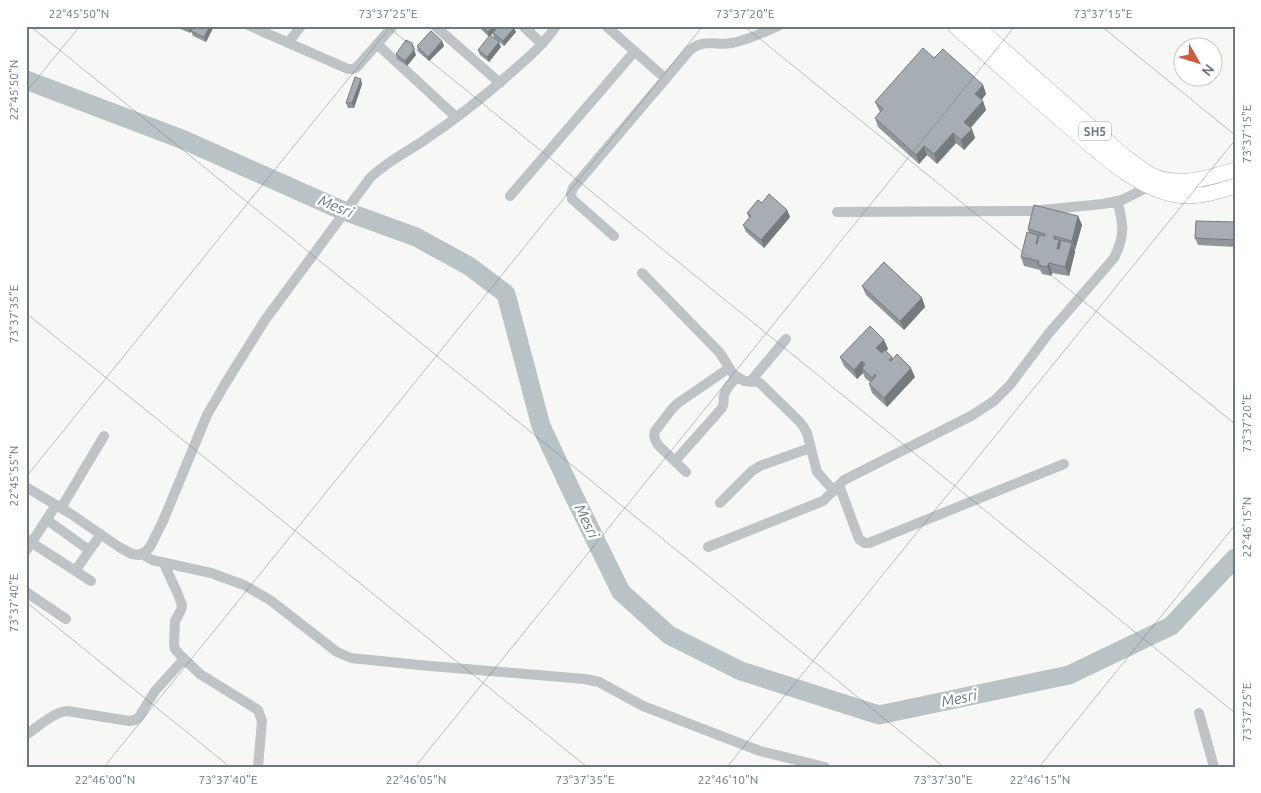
<svg xmlns="http://www.w3.org/2000/svg" width="1261" height="793" font-family="Ubuntu,sans-serif">
	<rect width="100%" height="100%" fill="#f7f7f5"/>
	<g fill="none" stroke-linecap="round" stroke-linejoin="round">
		<path stroke="#b9c3c6" stroke-width="19" d="M26,80L184,140L339,209L416,237L469,266L506,294L541,426L571,490L621,592L669,635L741,671L879,715L1069,675L1171,626L1235,558"/>
		<defs>
			<path id="primary" d="M955,26C994,61 1033,96 1073,130C1100,153 1129,181 1164,192C1188,200 1212,194 1235,186
				M976,26L1125,157C1134,163 1142,170 1151,175C1178,188 1208,178 1235,170"/>
		</defs>
		<use href="#primary" stroke="#b3b7ba" stroke-width="16"/>
		<path stroke="#bfc3c6" stroke-width="10" d="M250,26L348,69H353L357,67L393,26
			M435,26L500,83
			M523,26L542,44
			M606,26L666,79
			M288,43L301,26
			M377,44L456,117
			M510,196L635,51
			M837,212L1031,211L1103,204L1122,200L1152,185
			M614,236L572,199L571,194L573,188L690,50C705,38 715,46 732,43C748,40 764,32 778,26
			M642,273L720,353L733,374L744,381L756,382L760,383L799,421L803,426L807,433L817,472L834,491
			M750,382L786,339
			M675,461L722,408C725,403 723,401 724,395C726,388 732,382 737,377
			M686,472L658,445C655,440 653,436 655,431L672,409L678,403L729,368
			M839,485L859,539L865,543H869L1064,464
			M26,487L71,514L119,547L132,554L139,555L145,552L150,547L163,521L207,415L225,384L265,320L370,178C385,163 405,153 423,141C455,120 485,96 514,70C529,57 545,43 556,26
			M720,503L752,471L760,466L810,448
			M61,508L104,436
			M47,520L89,550
			M26,539L91,581
			M708,547L823,501L844,480L971,416L994,401L1010,385L1049,333L1114,258C1125,236 1124,224 1117,201
			M26,551L56,505
			M142,554L152,560L211,573L244,585L270,600L337,652L351,658L419,665L585,679L599,682L643,706L760,751L825,767
			M163,562L177,592L182,605L181,610L175,621L174,644L175,649L181,656L200,674L258,710L262,721L258,767
			M75,571L101,534
			M26,592L66,619
			M1199,713L1214,767
			M26,735C39,726 52,713 67,711L129,721L135,720L139,717L155,691L184,659"/>
		<use href="#primary" stroke="#fff" stroke-width="15"/>
	</g>
	<path fill="#90969a" d="M175,26H193L190,33L176,27Z
		M214,26L206,42L193,36L191,31Z
		M479,26H513L516,32L504,46L494,38L493,33L491,36L501,47L489,62L480,55L478,50L489,37L480,28Z
		M442,41L444,46L429,61L418,51L417,46Z
		M396,54L416,55L407,66L397,59Z
		M934,58L983,85L986,94L982,100L983,101L986,110L971,128L975,138L964,150L956,143L937,164L927,155L919,164L878,127L875,118L880,112L875,102Z
		M362,84L354,108H348L346,103Z
		M762,203L787,210L790,217L764,248L746,232L743,225L749,218L747,213Z
		M1078,216L1082,225L1075,250V252L1069,276L1052,273L1051,276L1042,274L1040,270L1024,266L1021,257L1029,233L1028,229Z
		M1235,222V247L1198,245L1195,238Z
		M862,286L922,298L925,307L904,330L866,295Z
		M884,340L888,349L886,351L893,358L915,377L887,407L872,393L869,384L870,382L865,378L863,373L857,379L844,366L840,357Z"/>
	<path fill="#757a7d" d="M189,26H193L190,33L188,28Z
		M210,26H214L206,42L204,37Z
		M493,26H499L489,37L488,32Z
		M533,26H538L534,30Z
		M514,28L516,32L504,46L503,41Z
		M442,41L444,46L429,61L428,57Z
		M499,42L501,47L489,62L487,57Z
		M412,43L416,55L407,66L405,61Z
		M361,79L362,84L354,108L352,103Z
		M983,85L986,94L978,103L975,94Z
		M983,101L986,110L967,131L964,122Z
		M972,129L975,138L964,150L961,140Z
		M953,133L956,143L937,164L934,154Z
		M924,146L927,155L919,164L916,155Z
		M787,210L790,217L764,248L761,240Z
		M1078,216L1082,225L1075,250L1072,241Z
		M1054,236L1058,245L1059,240L1062,249L1060,258L1054,239Z
		M1072,243L1075,252L1069,276L1065,267Z
		M1049,263L1052,273L1051,276L1047,267Z
		M922,298L925,307L904,330L900,321Z
		M884,340L888,349L880,357L876,348Z
		M862,361L866,370L862,368L863,373L857,379L854,370Z
		M911,368L915,377L887,407L884,398Z"/>
	<path fill="#a7aeb3" stroke="#757a7d" d="M194,26H210L204,37L191,31Z
		M481,26H493L488,32Z
		M498,26H513L514,28L503,41L493,33Z
		M431,31L442,41L428,57L417,46Z
		M490,35L499,42L487,57L478,50Z
		M406,40L412,43L414,50L405,61L396,54Z
		M923,48L934,58L943,49L983,85L975,94L983,101L964,122L972,129L961,140L953,133L934,154L924,146L916,155L875,118L883,109L875,102Z
		M355,77L361,79L352,103H346Z
		M769,194L787,210L761,240L743,225L751,216L747,213L758,200L762,203Z
		M1034,205L1078,216L1072,241L1054,236V239L1059,240L1057,249H1059L1061,240L1072,243L1065,267L1049,263L1047,267L1038,265L1039,261L1021,257L1027,232L1038,235L1036,244H1037L1039,235L1045,236V234L1028,229Z
		M1196,221L1235,222V240L1195,238Z
		M884,262L922,298L900,321L862,286Z
		M870,326L884,340L876,348L882,353L885,350L892,357L889,360L891,361L897,354L911,368L884,398L869,384L876,376L875,374L872,378L862,368L865,364L862,361L854,370L840,357Z"/>
	<path fill="none" stroke="#6a7882" stroke-width="1" stroke-opacity="0.45" d="M30,26L944,767M387,26L1235,713M744,26L1235,424M1101,26L1235,135M26,92L80,26M26,313L587,767M26,477L391,26M26,602L230,767M104,767L703,26M415,767L1015,26M727,767L1235,140M1039,767L1235,525"/>
	<g text-anchor="middle" dominant-baseline="central" stroke-width="5" stroke-linejoin="round" paint-order="stroke">
		<rect fill="#fff" stroke="#97a0a8" stroke-width="1" x="1079" y="121.5" width="32" height="19" rx="4"/>
		<g font-size="12" font-weight="bold" fill="#6a7882">
			<text x="1095" y="131">SH5</text>
		</g>
		<g font-size="15" font-style="italic" fill="#66777e" stroke="#fff">
			<text transform="translate(336 206) rotate(22)">Mesri</text>
			<text transform="translate(587 521) rotate(64)">Mesri</text>
			<text transform="translate(959 698) rotate(-12)">Mesri</text>
		</g>
	</g>
	<rect width="1261" height="793" fill="none" stroke="#ffffff" stroke-width="55"/>
	<g transform="translate(1198 62) rotate(129)"><circle r="24" fill="#ffffff" stroke="#c3c9cd"/>
	<path d="M0-4L9 19L0 12L-9 19Z" fill="#ce5c3e"/>
	<text y="-8" font-size="14" font-weight="bold" text-anchor="middle" fill="#6a7882">N</text>
	</g>
	<rect x="28" y="28" width="1206" height="738" fill="none" stroke="#6a7882" stroke-width="2"/>
	<g font-size="12" text-anchor="middle" fill="#6a7882">
		<text x="79" y="18">22°45'50"N</text>
		<text x="388" y="18">73°37'25"E</text>
		<text x="745" y="18">73°37'20"E</text>
		<text x="1103" y="18">73°37'15"E</text>
		<text transform="translate(14 90) rotate(-90)" y="4">22°45'50"N</text>
		<text transform="translate(1247 134) rotate(-90)" y="4">73°37'15"E</text>
		<text transform="translate(14 314) rotate(-90)" y="4">73°37'35"E</text>
		<text transform="translate(1247 423) rotate(-90)" y="4">73°37'20"E</text>
		<text transform="translate(14 476) rotate(-90)" y="4">22°45'55"N</text>
		<text transform="translate(1247 527) rotate(-90)" y="4">22°46'15"N</text>
		<text transform="translate(14 603) rotate(-90)" y="4">73°37'40"E</text>
		<text transform="translate(1247 712) rotate(-90)" y="4">73°37'25"E</text>
		<text x="105" y="784">22°46'00"N</text>
		<text x="228" y="784">73°37'40"E</text>
		<text x="416" y="784">22°46'05"N</text>
		<text x="585" y="784">73°37'35"E</text>
		<text x="728" y="784">22°46'10"N</text>
		<text x="943" y="784">73°37'30"E</text>
		<text x="1040" y="784">22°46'15"N</text>
	</g>
</svg>
